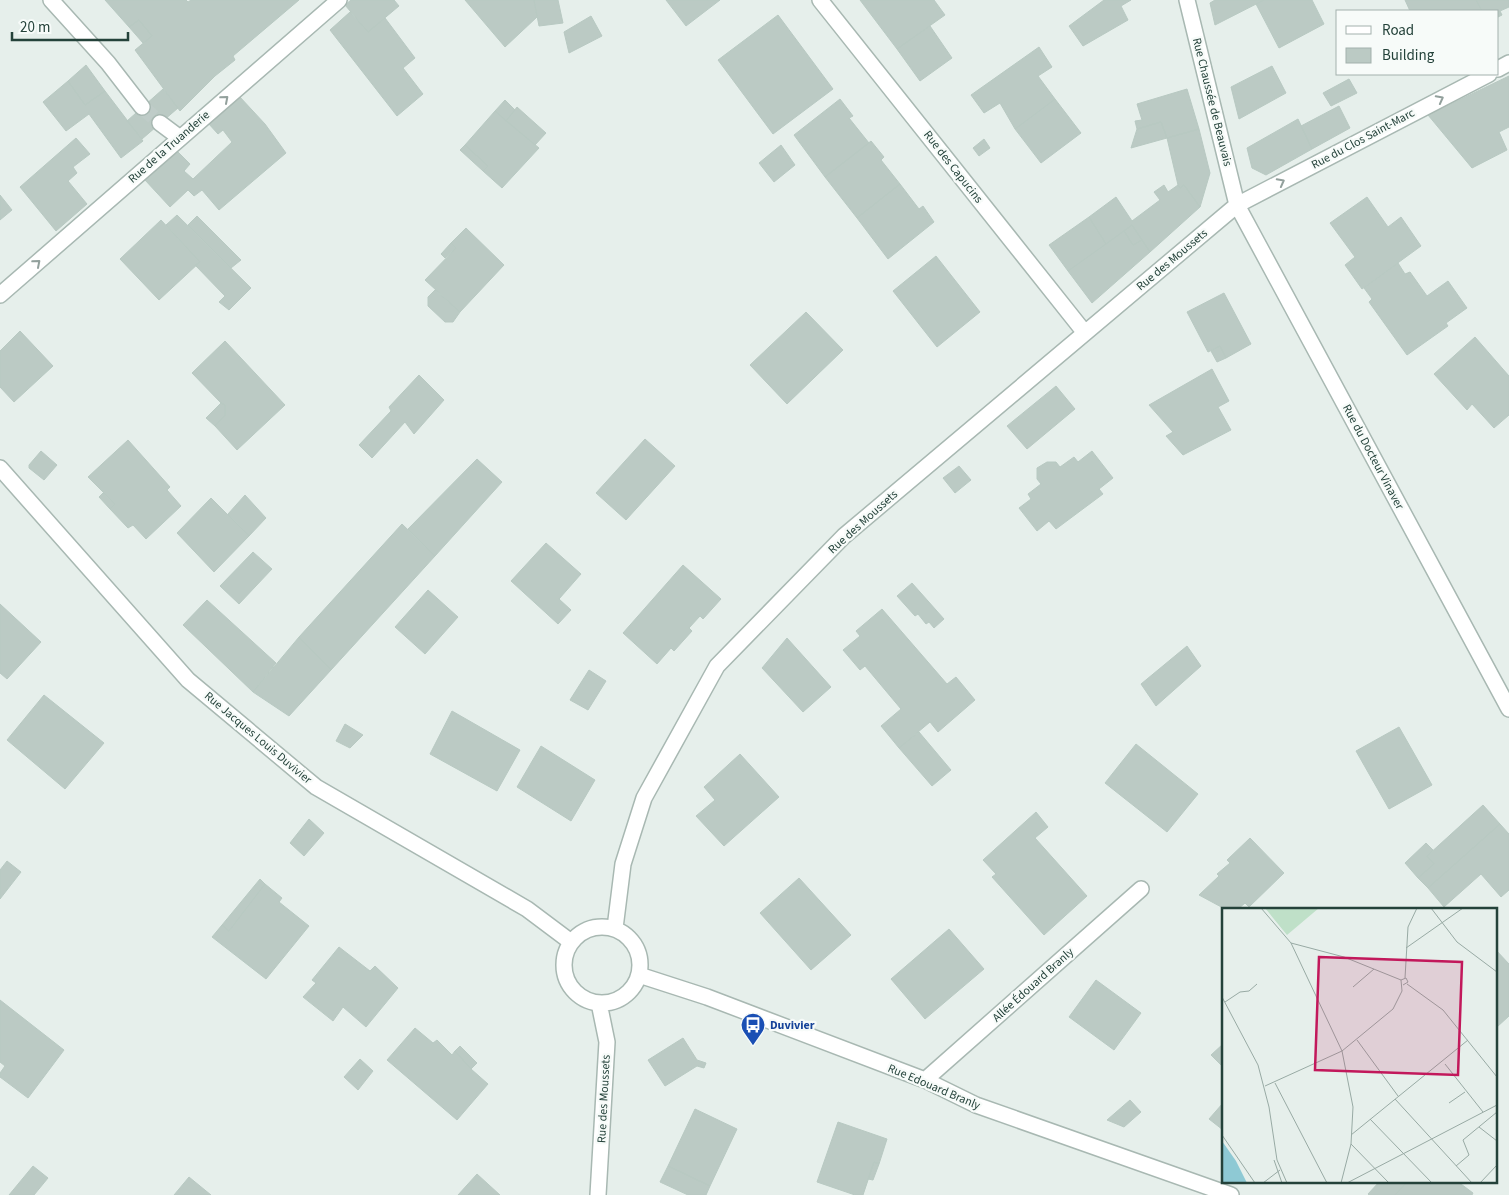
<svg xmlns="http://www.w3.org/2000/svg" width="1509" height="1195" font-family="'Source Sans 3',sans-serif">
	<rect width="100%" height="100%" fill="#e6efeb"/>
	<path fill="#bbcac4" stroke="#b8c9c2" d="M105,0H186L188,2L191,0H299L233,56L235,60L215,76L180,111L135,50L152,36L139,20L129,27Z
		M351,0H394L399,6L368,32L345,5Z
		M465,0H534L537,17L505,47Z
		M534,0H558L563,23L539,26Z
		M666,0H720L686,26Z
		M860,0H934L945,15L897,49Z
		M1104,0H1131L1121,6L1128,20L1083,46L1069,26Z
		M1215,0H1264L1215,25L1210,3Z
		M1264,0H1312L1324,24L1279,48L1256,4Z
		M1405,0H1476L1482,11H1410Z
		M1476,0H1509V7L1500,11L1502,15L1498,17V11H1482Z
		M350,12L368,32L385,18L415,58L403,68L423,94L397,116L330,30Z
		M778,15L833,89L773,134L718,60Z
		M591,16L602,36L569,53L564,32Z
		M139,20L152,36L143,43L129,27Z
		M930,26L952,58L920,81L897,49Z
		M1039,47L1052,67L1038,76L1055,99L1015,129L1000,103L984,113L971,95Z
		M86,65L105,91L85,105L68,81Z
		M1272,66L1286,93L1239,119L1231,87Z
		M1509,76V127L1499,132L1507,150L1472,168L1428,115Z
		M1349,79L1357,93L1331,106L1323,93Z
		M68,81L85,105L105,91L143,141L121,158L89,114L66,131L43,102Z
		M163,89L178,108L142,139L127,121Z
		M1187,89L1199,129L1167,138L1161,122L1137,129L1135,121L1142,120L1137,104Z
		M239,96L265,124L286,153L219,210L202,190L194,196L188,190L170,207L145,180L177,151L190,164L184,171L193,179L232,142L223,130L218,134L208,123Z
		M840,99L853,116L849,118L869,143L825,177L794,135Z
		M1055,99L1081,133L1041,163L1015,129Z
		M505,100L515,110L506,121L495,111Z
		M1339,106L1350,128L1312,149L1301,126Z
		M517,107L546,133L535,145L506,121Z
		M495,111L539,148L502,188L483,171L488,166L465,145Z
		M1298,119L1312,149L1266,175L1252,168L1247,148Z
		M1161,122L1167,138L1131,148L1137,129Z
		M1199,129L1210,173L1200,207L1184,185L1180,188L1178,185L1167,138Z
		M76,138L90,154L73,167L77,173L68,181L87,204L56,231L20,187Z
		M984,139L990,148L979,156L973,148Z
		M871,141L884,157L881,160L900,184L857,218L825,177Z
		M465,145L488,166L483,171L460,150Z
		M781,145L795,165L774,182L759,163Z
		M900,184L919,209L923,206L934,222L888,259L857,218Z
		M1164,185L1168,192L1178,185L1180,188L1184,185L1200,207L1150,252L1132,225L1106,244L1089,217L1116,197L1132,221L1160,200L1154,192Z
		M0,195L12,210L0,220Z
		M1367,197L1388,227L1401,217L1421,246L1362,289L1345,265L1355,257L1330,223Z
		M177,215L251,288L229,310L219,302L225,296L195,265L200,262L166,225Z
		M197,216L241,260L231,268L188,225Z
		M1089,217L1106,244L1068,271L1049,245Z
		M161,220L200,262L159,300L120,259Z
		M1132,225L1142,240L1133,245L1124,231Z
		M466,228L504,265L460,312L425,280L456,248L451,243Z
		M1124,231L1133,245L1142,240L1150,252L1092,303L1068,271Z
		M451,243L456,248L445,258L441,254Z
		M936,256L980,312L937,347L893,291Z
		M1398,263L1405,274L1410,272L1427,296L1448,281L1467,308L1446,323L1448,326L1407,355L1369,302L1372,299L1364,288Z
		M435,290L460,312L453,322H445L428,306V297Z
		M1224,293L1251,344L1226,358L1220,346L1208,352L1187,312Z
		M806,312L843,350L787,404L750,365Z
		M20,331L53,366L14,402L0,387V351Z
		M1475,337L1509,376V415L1494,428L1472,404L1467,410L1434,374Z
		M225,341L285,405L237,450L215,426L225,415V405L221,403L192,373Z
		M1220,346L1226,358L1217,362L1211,351Z
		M1212,369L1229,401L1218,407L1231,430L1183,455L1166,436L1173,432L1149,405Z
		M419,375L444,400L414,434L405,422L372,458L359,445L391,411L389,407Z
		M1056,386L1075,409L1027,449L1007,426Z
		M221,403L225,405V415L215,426L206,418Z
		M645,439L675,466L626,520L596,493Z
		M128,440L170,487L167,490L181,506L146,539L133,525L128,528L110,509L115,504L88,477Z
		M41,451L57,465L44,480L29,468V465Z
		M1092,451L1113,478L1099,489L1103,494L1056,529L1049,521L1037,531L1019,508L1031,499L1028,494L1041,484L1037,479V468L1047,462H1056L1060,467L1074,457L1078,462Z
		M477,459L502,482L435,556L408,529Z
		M959,466L971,480L955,493L943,478Z
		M103,493L115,504L110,509L99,497Z
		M245,495L266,518L249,536L228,514Z
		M211,498L249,536L214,572L177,533Z
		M402,524L435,556L331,670L299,637Z
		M546,543L581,574L559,599L571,610L558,624L511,581Z
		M253,552L272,569L239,604L220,586Z
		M683,565L721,599L703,619L700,616L689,628L692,631L674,651L671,648L657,664L623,633Z
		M912,583L944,619L934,628L929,622L926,624L918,614L915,616L897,596Z
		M428,590L458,617L425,654L395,627Z
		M207,600L276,663L253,692L183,625Z
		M0,604L41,642L7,679L0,673Z
		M882,609L947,684L956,677L975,700L938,732L930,722L899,748L881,726L901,709L865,666L860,670L843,650L860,636L856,631Z
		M299,637L331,670L289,716L253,692Z
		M787,638L831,687L803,712L762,668Z
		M1187,646L1201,666L1156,706L1141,684Z
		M589,670L606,681L588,710L570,700Z
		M44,695L104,743L65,789L7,740Z
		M452,711L520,750L497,791L430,754Z
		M345,724L363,735L350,748L336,741Z
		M1399,727L1432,785L1389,809L1356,751Z
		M919,732L951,770L932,786L899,748Z
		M1136,744L1198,794L1167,832L1105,783Z
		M541,746L595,780L571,821L517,787Z
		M740,754L779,797L724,846L696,816L715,800L704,787Z
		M1483,805L1500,824L1428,888L1418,878L1434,864L1427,856Z
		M1036,812L1048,827L1035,838L1087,896L1044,935L992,877L996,874L983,860Z
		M309,819L324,833L304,856L290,843Z
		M1500,824L1509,834V890L1501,897L1481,874L1444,907L1428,888Z
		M1250,838L1284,873L1249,907L1245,903L1238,909H1225L1199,895L1219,876L1217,874L1230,863L1227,860Z
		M1426,843L1433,850L1427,856L1434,864L1418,878L1405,863Z
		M7,861L21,872L0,899V870Z
		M799,878L851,935L811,970L760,913Z
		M260,879L265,884L229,931L222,925Z
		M265,884L282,898L279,902L309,926L266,979L212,937L222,925L229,931Z
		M949,929L984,969L925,1019L891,979Z
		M339,947L370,971L375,966L398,988L366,1027L343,1007L333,1021L303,997L316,983L312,980Z
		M1495,949L1509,964V1016L1497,1027L1495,1025Z
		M1096,980L1141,1013L1114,1050L1069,1017Z
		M0,1000L64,1050L28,1098L0,1077V1073L5,1066L0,1062Z
		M415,1028L433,1043L437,1040L452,1055L455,1051L471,1069L488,1084L457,1120L387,1060Z
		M683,1038L697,1060L706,1063L704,1068L697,1066L665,1086L648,1060Z
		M1223,1044V1067L1211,1055Z
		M460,1046L477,1063L471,1069L455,1051Z
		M360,1059L373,1071L358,1090L344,1077Z
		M1130,1100L1141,1112L1124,1127L1107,1120Z
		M1223,1103V1130L1209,1119Z
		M695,1109L737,1129L710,1186L668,1166Z
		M838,1122L887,1139L879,1164L874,1162L863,1195H855L817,1182Z
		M874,1162L879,1164L873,1180L868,1179Z
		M33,1166L48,1178L34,1195H9Z
		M668,1166L710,1186L706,1195H688L660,1182Z
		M477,1174L500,1195H458Z
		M189,1177L211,1195H174Z
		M1380,1181H1408L1395,1195H1369L1368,1194Z
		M1408,1181H1457L1473,1193L1472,1195H1395Z"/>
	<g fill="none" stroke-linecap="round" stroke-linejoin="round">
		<path stroke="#bfccc8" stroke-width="15" stroke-dasharray="15 8" stroke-linecap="butt" d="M142,107L160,123"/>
		<defs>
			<path id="minor" d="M51,0L108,63L142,107
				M820,0L1085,333
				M1187,0L1237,205L1509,709
				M1498,69L1509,63
				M160,123L180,138
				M0,295L339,0
				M0,468L188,680L316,787L527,909L571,942
				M564 965a38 38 0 1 1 76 0a38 38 0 1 1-76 0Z
				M615,928L623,864L644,798L717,666L844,536L1237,205L1489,74
				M639,975L707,997L925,1080L976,1105L1231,1195
				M925,1080L1141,889
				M598,1195L607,1042L599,1003"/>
		</defs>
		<use href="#minor" stroke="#a8b8b2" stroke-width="18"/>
		<use href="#minor" stroke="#fff" stroke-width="15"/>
	</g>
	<defs><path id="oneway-chevron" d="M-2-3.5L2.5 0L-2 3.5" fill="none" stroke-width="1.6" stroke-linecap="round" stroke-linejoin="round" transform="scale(1.25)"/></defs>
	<g stroke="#92a09c">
		<use href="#oneway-chevron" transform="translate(225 99) rotate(-41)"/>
		<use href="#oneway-chevron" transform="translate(1440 99) rotate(-28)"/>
		<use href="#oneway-chevron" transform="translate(1281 182) rotate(-28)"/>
		<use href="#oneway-chevron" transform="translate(37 263) rotate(-41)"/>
	</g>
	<defs>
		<symbol id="bus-pin" viewBox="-11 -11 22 30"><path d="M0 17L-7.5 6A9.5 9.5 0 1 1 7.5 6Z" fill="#1a4fb4" stroke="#f7fbf9"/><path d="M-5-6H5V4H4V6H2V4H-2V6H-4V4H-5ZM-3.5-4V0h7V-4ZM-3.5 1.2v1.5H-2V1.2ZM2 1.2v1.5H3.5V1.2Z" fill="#fff"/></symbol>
	</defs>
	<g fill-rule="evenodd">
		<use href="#bus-pin" x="739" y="1011" width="28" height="38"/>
	</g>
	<g text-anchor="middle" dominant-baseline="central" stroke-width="4.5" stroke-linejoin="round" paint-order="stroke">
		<g font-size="12" fill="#24423a" stroke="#f7fbf9">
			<text transform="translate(1212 102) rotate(76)">Rue Chaussée de Beauvais</text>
			<text transform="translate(1363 139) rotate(-28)">Rue du Clos Saint-Marc</text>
			<text transform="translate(169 147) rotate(-41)">Rue de la Truanderie</text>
			<text transform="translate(953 167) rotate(52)">Rue des Capucins</text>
			<text transform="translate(1172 260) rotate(-40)">Rue des Moussets</text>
			<text transform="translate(1373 457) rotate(62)">Rue du Docteur Vinaver</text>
			<text transform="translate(863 522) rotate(-42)">Rue des Moussets</text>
			<text transform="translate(258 738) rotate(40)">Rue Jacques Louis Duvivier</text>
			<text transform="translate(1033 985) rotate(-42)">Allée Édouard Branly</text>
			<text transform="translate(934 1087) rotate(23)">Rue Edouard Branly</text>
			<text transform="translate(604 1099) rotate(-87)">Rue des Moussets</text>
		</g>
		<g font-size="12" font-weight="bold" fill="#164399" stroke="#f7fbf9" text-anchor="start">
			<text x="770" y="1025">Duvivier</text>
		</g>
	</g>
	<g transform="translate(1222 908)">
		<rect width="275" height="275" fill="#e6efeb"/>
		<path d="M43,0H97L65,27Z" fill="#bfe0c8"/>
		<path d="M0,233L14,253L25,275H0Z" fill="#8ec9d4"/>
		<path fill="none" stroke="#98aaa4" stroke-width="1" d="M39,0L69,35L120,143L131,199L129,236L119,275M209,0L235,34L275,64M69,35L122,49L179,72M184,40L241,0M183,70L186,19L195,0M185,76L221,102L275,169M131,79L152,61M0,89L36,157L47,199L55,252L65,275M3,94L18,84L27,83L35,76M135,132L176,188M223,156L261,204M53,175L105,275M43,178L120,143L171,101L180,83L179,72L184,70L186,74L181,77M173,191L250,275M227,195L243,184M148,211L210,275M257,219L275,233M0,227L33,275M129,227L246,132M129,236L167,275M52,252L60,275M234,258L247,247L241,232L275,204M41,275L58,262M125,275L275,197M258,275L275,257"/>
		<path fill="#c2185b" fill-opacity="0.15" stroke="#c2185b" stroke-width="2.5" d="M97,49L240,54L236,167L93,162Z"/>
		<rect width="275" height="275" fill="none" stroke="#24423a" stroke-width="2.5"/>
	</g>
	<rect x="1336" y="10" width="162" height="65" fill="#f7fbf9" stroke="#a3b1ad"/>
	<rect x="1346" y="26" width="25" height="8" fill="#ffffff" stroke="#a3b1ad"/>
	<text x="1382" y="35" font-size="15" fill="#24423a">Road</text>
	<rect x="1346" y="48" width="25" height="15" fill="#bbcac4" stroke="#a3b1ad"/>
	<text x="1382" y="60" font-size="15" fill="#24423a">Building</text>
	<path d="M12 32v8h116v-8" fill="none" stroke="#24423a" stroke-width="2.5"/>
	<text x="20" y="32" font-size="15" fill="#24423a" stroke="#f7fbf9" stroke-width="4" paint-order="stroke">20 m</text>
</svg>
